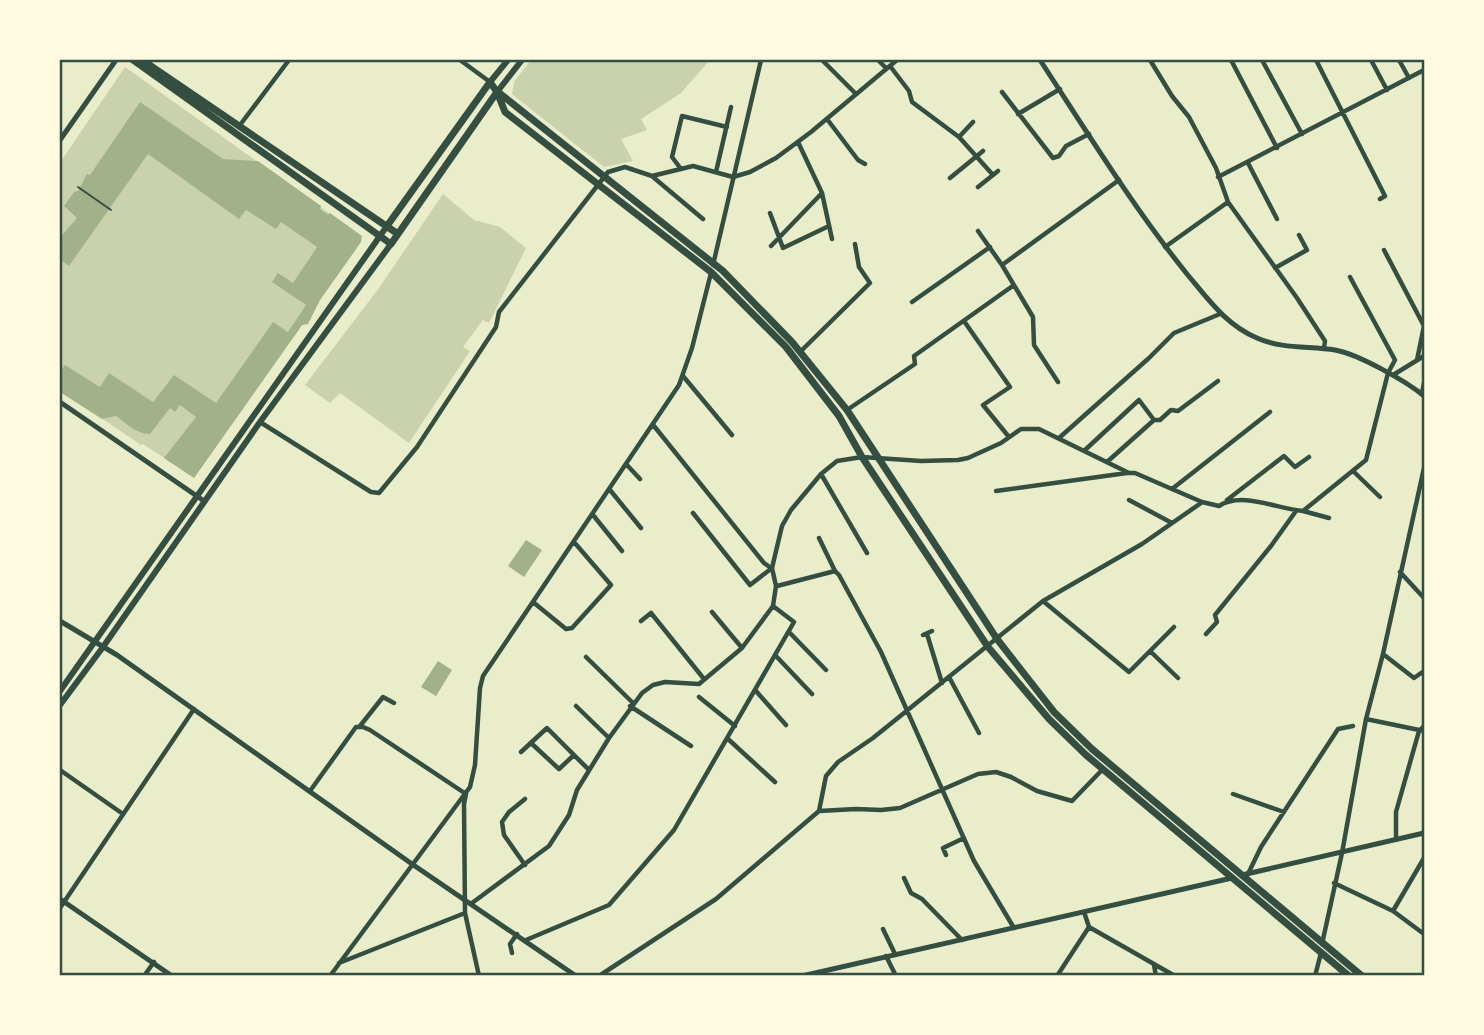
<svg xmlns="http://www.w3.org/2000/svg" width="1484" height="1035" font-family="Inter,sans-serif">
	<rect width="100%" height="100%" fill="#e9edc9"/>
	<path fill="#cad2ad" d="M531,60H710L681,93L641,119L647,130L621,139L633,161L604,167L512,94L514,82Z
		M125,67L361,236V242L194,478L143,444L141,445L60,390L61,161Z
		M443,194L474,220L500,227L526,248L489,323L483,320L463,347L470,351L409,443L340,393L330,403L305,385L379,288Z"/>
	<path fill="#a3b18a" d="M140,102L223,159L258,161L321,206L320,209L328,215L330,213L362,236L361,242L320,300L308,324L302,325L194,478L164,458L196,417L180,405L175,412L170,408L150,434C136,434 126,423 116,416L102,419L60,392V368L62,369L65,365L100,387L109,373L153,402L174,375L216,403L273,322L288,332L306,305L272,282L278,273L293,283L317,247L281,222L276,229L246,210L239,219L148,154L69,266L60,260V234L62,235L77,218L64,206L74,192L78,191L87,174L90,175Z
		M526,540L542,550L524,577L508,566Z
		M438,661L452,670L436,696L421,687Z"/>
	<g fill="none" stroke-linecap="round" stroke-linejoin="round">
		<path stroke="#344e41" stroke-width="2" d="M78,187L111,210"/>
		<path stroke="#344e41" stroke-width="4.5" d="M460,60L490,82
			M822,60L855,93
			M878,60L886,68
			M1150,60L1172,96L1189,117L1216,168L1228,202L1297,298L1325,341L1324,348
			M1231,60L1277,148
			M1262,60L1302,134
			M1316,60L1385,196L1380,199
			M1371,60L1387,90
			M1399,60L1409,78
			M890,66L909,91L912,102L959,137L993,175
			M1002,92L1053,158L1059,156L1066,146L1089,134
			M1018,114L1060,89
			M827,119L858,160L865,164
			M240,125L289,60
			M959,137L973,122
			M798,142L822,193L832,239
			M1248,163L1277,219
			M681,169L672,157L682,116L727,127
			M716,172L731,107
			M653,177L703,219
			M1218,177L1424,70
			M950,178L983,151
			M978,187L998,171
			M770,213L783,248L829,226
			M978,231L1002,265L1033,317L1034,345L1058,382
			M771,246L822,193
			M1165,247L1228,202
			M1384,250L1424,326L1417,360
			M713,265L761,60
			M1002,265L1119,180
			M1275,268L1307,250L1299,235
			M912,302L990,247
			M964,321L1010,387L983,405L1009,437
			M800,352L870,283L859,267L855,244
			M1393,375L1424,356
			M683,376L732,435
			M1422,393L1424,383
			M847,410L915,364L914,356L1014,285
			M260,422L371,492L379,493L417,447L496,327L499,312L608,172L625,167L652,176L693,166L733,177L750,172L776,158L811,132L897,60
			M654,426L764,563L771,568
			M1059,438L1149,358L1174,333L1220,314
			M1085,450L1139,400L1154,420
			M1107,462L1154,420H1160L1171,410L1178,411L1218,381
			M627,465L640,479
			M1353,471L1380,497
			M821,474L867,553
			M1172,489L1270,412
			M610,490L641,528
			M996,491L1127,473
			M1129,500L1172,523
			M1227,500L1284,456L1295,467L1309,457
			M1303,511L1329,518
			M693,513L750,585L772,568
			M593,515L622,551
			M819,538L835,571
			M1400,572L1424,598
			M777,586L835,571L839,575L881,652L974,861L1014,928
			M1043,601L1129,672L1174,627
			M533,602L566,629L572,628L611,585L574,542
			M712,612L742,648
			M641,621L651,613L704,679
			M789,632L826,670
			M927,634L942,683
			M1206,634L1217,622L1215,615L1271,546L1296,511
			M923,635L932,631
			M1151,652L1178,678
			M1383,654L1414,678L1424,671
			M776,656L812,694
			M586,657L633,703
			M949,677L979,733
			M756,691L786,725
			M699,697L735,726
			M576,706L609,738
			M630,706L691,746
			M1366,719L1424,731
			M360,726L383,697L394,703
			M728,739L775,782
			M531,743L559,769L574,755
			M521,752L547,728L589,770
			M60,770L123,814
			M310,791L356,727H363L370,730L466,794L464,804L465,913L479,976
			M1233,794L1284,812
			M525,799L509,812L502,822L504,835L525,865
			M819,811L856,809L881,810L900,808L978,774L996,772L1011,777L1037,791L1072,801L1102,770
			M1396,839V812L1419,731L1424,726
			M946,855L943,848L964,838
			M1248,874L1261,847L1338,729L1353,726
			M904,878L911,893L922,899L962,940
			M1334,883L1393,911L1424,934
			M472,903L549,846L569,815L577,790L609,738L642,693L653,685L665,682L699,684L742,648L773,606
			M60,908L194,709
			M1393,911L1424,858
			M1084,912L1089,927L1175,976
			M883,929L895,954
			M526,940L609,905L674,830L794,622L773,606L776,586L772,568L782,526L791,510L821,474L837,461L862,457L921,461L958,460L968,458L1001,443L1021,429H1039L1129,473H1135L1202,502L1219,506C1242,491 1277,509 1303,511L1366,460L1388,373L1395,360L1350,277
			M1322,944L1342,853L1366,719L1383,654L1424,468
			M512,953L510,944L517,934
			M886,956L896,976
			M339,963L465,913
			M1154,965L1156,976
			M144,976L154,962
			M330,976L470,787L475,765L480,688L483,676L679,385L692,348L711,273
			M599,976L716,899L819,811L826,776L838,762L873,738L1043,601L1142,544L1201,503
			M1057,976L1089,927
			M1315,976L1321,953"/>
		<path stroke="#344e41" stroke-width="5" d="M1040,60C1087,132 1133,207 1187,274C1208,299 1226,325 1257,338C1281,349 1309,346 1335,350C1358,354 1406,381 1424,396
			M60,140L116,60
			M60,402L204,501
			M60,621L117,655L412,864L576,976
			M1242,875L1424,833
			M60,899L172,976
			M802,976L1232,878"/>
		<path stroke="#344e41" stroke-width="6" d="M490,82L508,60
			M497,92L522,60
			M60,691L387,226
			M60,705L103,647L260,422L391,244"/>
		<path stroke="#344e41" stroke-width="7" d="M133,60L391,244L497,92
			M142,60L398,234
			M498,92L723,271L792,342L847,410L997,639L1054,712L1092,749L1362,976
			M387,226L490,82L497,92L505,112L711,272L786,347L839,416L862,457L988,647L1049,719L1086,755L1349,976"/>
	</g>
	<rect width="1484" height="1035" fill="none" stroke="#fefae0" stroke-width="122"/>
	<rect x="61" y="61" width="1362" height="913" fill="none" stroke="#344e41" stroke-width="2.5"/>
</svg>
